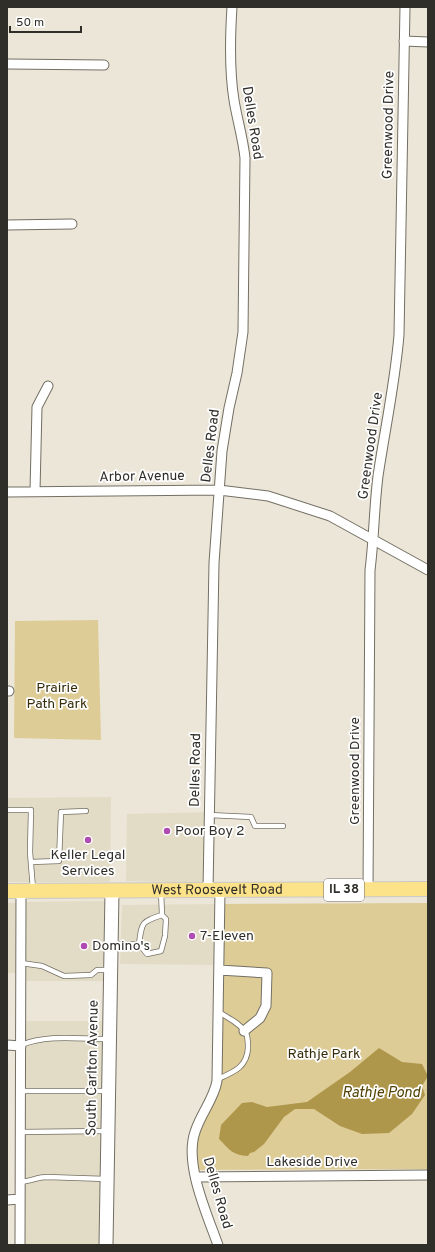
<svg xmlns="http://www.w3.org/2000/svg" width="435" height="1252" font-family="Overpass,sans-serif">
	<rect width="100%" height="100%" fill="#ebe6d8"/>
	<path fill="#e2dbc6" d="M111,797L110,882H7V798Z
		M215,812L214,883L126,881L127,814Z
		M108,901L109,981H25V902Z
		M7,903H17V973H7Z
		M223,904L221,965L120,964L122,905Z
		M24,1021H107L104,1245H23Z"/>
	<path fill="#decc97" d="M98,620L101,740L14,738L15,621Z
		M428,903V1169L193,1170L197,1140L206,1114L220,1090L223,904Z"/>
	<path fill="#ae964b" d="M379,1048L402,1062L422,1064L428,1076L422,1086L425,1095L412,1114L389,1133L362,1134L340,1126L314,1109H295L284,1117L264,1144L254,1152L250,1153L248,1156C232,1155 230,1150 219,1139L221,1125L242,1103L252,1102L267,1107L307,1102L350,1072Z"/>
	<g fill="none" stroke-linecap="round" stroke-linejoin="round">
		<defs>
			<path id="lane" d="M7,810H31L30,852L33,889
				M209,815L251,817L255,826H283
				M31,862L59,861L61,812L86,811
				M113,944H139C142,922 141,922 162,915L161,891
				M139,944L147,954L161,951L165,936L166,919L162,915
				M21,963L42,966L64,976L91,975L97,970H109
				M21,1045C48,1034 79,1039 108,1039
				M218,1079C234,1072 247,1067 248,1048C248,1044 248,1037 246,1033C240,1023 228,1018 219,1012
				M21,1091H107
				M20,1132L107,1131
				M20,1182C31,1181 38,1177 47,1177L106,1179"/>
			<path id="street" d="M404,41L428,42
				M7,64L104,65
				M7,225L72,224
				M35,491L37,407L48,386
				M7,492L219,490L268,496L330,516L428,570
				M7,691H9
				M208,890L214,563L222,451L229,408L237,373L243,332L245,158C243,138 237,119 234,100C229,69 230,38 232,7
				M368,890L370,570C374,539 374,508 378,476C385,429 395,383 399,335L405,7
				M219,970L267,973L266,1006L260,1018L244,1031
				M7,1045L21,1046
				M196,1177L428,1175
				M7,1200L20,1199
				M20,1245L21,891
				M218,1245C207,1214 184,1164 195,1132C201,1113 214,1099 217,1081L220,890"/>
			<path id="secondary" d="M106,1245L112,891"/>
			<g id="primary">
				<path id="s1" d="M7,891L428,889"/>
			</g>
		</defs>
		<use href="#lane" stroke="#736f63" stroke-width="6"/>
		<use href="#street" stroke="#736f63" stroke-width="11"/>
		<use href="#secondary" stroke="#736f63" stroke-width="15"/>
		<use href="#primary" stroke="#c9c9c7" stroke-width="16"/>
		<use href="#lane" stroke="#fff" stroke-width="4.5"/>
		<use href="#street" stroke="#fff" stroke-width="9"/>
		<use href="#secondary" stroke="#fff" stroke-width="13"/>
		<use href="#primary" stroke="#fce289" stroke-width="14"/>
	</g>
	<g fill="#af4bb1" stroke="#fff" stroke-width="1.5">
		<circle cx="167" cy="831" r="4"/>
		<circle cx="88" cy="840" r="4"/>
		<circle cx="192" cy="936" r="4"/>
		<circle cx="84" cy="946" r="4"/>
	</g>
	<g text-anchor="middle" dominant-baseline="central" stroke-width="3.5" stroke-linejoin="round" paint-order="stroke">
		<rect fill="#fff" stroke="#6e6d69" stroke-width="1" x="324" y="879" width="40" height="22" rx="3"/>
		<g font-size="13" font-weight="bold" fill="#302e29">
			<text x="344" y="890">IL 38</text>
		</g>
		<g font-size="14" fill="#302e29" stroke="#fff">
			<text transform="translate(252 123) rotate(81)">Delles Road</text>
			<text transform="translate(389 125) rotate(-89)">Greenwood Drive</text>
			<text transform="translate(211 446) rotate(-83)">Delles Road</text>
			<text transform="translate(371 446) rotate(-82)">Greenwood Drive</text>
			<text transform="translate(142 477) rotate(-1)">Arbor Avenue</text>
			<text transform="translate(196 770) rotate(-89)">Delles Road</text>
			<text transform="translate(355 771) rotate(-90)">Greenwood Drive</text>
			<text stroke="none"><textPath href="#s1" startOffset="210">West Roosevelt Road</textPath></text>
			<text transform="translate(93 1068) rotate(-89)">South Carlton Avenue</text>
			<text x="312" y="1162">Lakeside Drive</text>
			<text transform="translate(217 1193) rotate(74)">Delles Road</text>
		</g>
		<g font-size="14" fill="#362c0a" stroke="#fff">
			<text x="57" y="688">Prairie<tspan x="57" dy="16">Path Park</tspan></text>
			<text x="324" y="1054">Rathje Park</text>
		</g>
		<g font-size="14" fill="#302e29" stroke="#fff" text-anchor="start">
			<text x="175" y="831">Poor Boy 2</text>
			<text x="88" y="855" text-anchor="middle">Keller Legal<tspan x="88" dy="16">Services</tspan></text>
			<text x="200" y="936">7-Eleven</text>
			<text x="92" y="946">Domino's</text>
		</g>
		<g font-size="15" font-style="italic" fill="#534203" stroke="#fff">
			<text x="381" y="1093">Rathje Pond</text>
		</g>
	</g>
	<rect width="435" height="1252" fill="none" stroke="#302e29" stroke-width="16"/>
	<path d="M10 26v6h71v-6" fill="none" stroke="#302e29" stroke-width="2"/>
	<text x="16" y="26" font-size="12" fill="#302e29" stroke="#ffffff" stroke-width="3" paint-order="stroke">50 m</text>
</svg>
